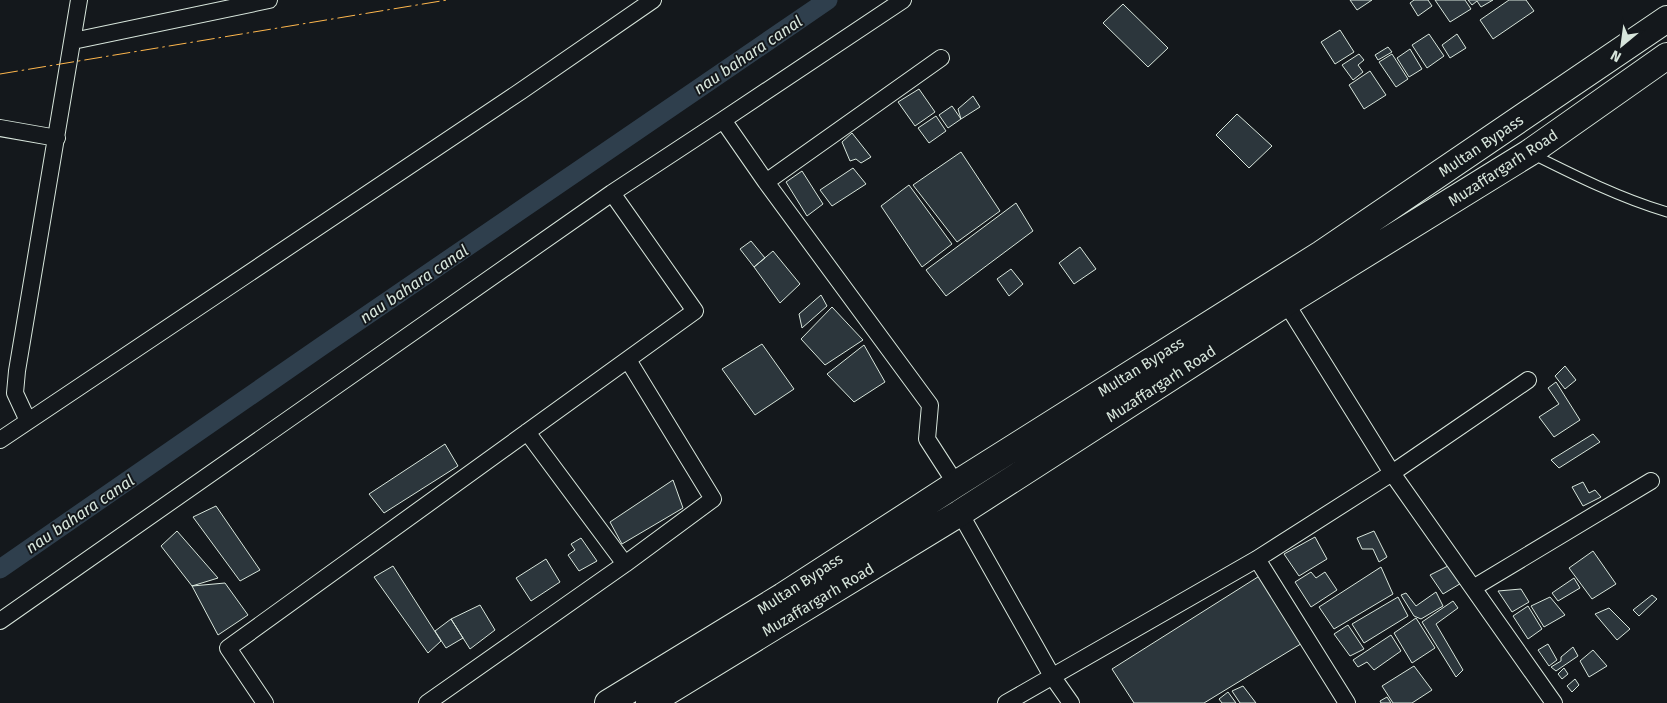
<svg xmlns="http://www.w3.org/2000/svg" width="1667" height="703" font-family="'Fira Sans',sans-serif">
	<rect width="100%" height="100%" fill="#14181c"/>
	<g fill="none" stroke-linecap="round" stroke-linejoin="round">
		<path stroke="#2f3f4d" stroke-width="19" d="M0,569L322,346L828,0"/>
	</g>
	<path fill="#2c363c" stroke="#d8e6dc" d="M1350,0H1372L1357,10Z
		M1414,0H1428L1432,6L1418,16L1410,3Z
		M1435,0H1465L1471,9L1450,22Z
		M1468,0H1493L1481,7L1477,1L1472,5Z
		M1509,0H1526L1534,11L1493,39L1480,20Z
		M1123,4L1168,48L1148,67L1103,23Z
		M1340,30L1354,52L1335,64L1321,42Z
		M1429,34L1444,56L1427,68L1412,45Z
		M1457,34L1466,48L1450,58L1442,45Z
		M1388,47L1392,52L1378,60L1375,55Z
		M1410,49L1422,69L1409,77L1397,58Z
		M1359,54L1364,60L1358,65L1363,72L1353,80L1342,65Z
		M1392,54L1408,79L1396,87L1379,62Z
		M1370,71L1386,95L1364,109L1349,85Z
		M919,89L935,112L915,126L898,102Z
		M973,96L980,107L961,119L958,109Z
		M952,106L961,119L948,128L939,115Z
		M1237,114L1272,146L1249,168L1216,135Z
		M936,116L946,131L929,143L918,128Z
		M852,133L871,157L861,163L856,159L850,161L842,142Z
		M961,152L1000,211L957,242L913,185Z
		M853,168L866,184L832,206L820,190Z
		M802,171L823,204L807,216L786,182Z
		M909,185L952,244L922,267L881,206Z
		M1016,203L1033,231L946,296L926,270Z
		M751,241L765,258L754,267L740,249Z
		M1080,247L1096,269L1074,284L1059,263Z
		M773,251L800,284L780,303L754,267Z
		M1011,269L1023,284L1009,296L997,279Z
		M821,295L827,306L802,328L799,314Z
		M832,307L863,340L825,365L801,339Z
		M762,344L794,389L755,415L722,369Z
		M864,345L885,382L854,402L827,374Z
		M1565,366L1576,380L1565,389L1555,376Z
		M1556,382L1580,420L1554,437L1539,417L1559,404L1548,388Z
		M1593,434L1600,442L1559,468L1551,460Z
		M445,444L458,466L384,513L369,494Z
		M673,480L683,508L622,544L610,522Z
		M1583,482L1589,493L1595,490L1601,497L1583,506L1572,487Z
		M216,506L260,570L240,581L193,517Z
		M177,531L218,578L192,586L161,546Z
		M1374,531L1387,557L1379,562L1373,549H1362L1357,538Z
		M1315,537L1327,559L1299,576L1284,554Z
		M581,538L597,561L579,571L568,555L575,550L571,544Z
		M1593,551L1616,584L1592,599L1569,568Z
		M546,559L560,582L531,601L516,578Z
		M1452,564L1463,582L1443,594L1430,575Z
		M393,566L441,641L428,653L374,577Z
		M1381,567L1393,594L1334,629L1319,607Z
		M1311,572L1316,578L1325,572L1337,590L1311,607L1295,582Z
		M1261,575L1304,642L1204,703H1134L1112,669Z
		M1574,578L1580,588L1558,601L1552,593Z
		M225,583L248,615L218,635L192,586Z
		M1521,589L1529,602L1512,612L1498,591Z
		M1436,592L1443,606L1421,619L1414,616L1401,595L1406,593L1416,606Z
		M1652,595L1657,599L1639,616L1633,610Z
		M1398,597L1408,616L1364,643L1352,624Z
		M1550,597L1565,615L1544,627L1531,606Z
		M1453,601L1458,608L1436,624L1463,670L1456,677L1422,622Z
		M480,605L495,630L470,649L451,619Z
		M1528,606L1542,629L1528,639L1513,616Z
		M1609,608L1630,629L1617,640L1595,614Z
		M1416,618L1435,648L1412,663L1394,633Z
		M451,619L463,638L446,648L435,631Z
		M1348,625L1364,649L1350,656L1334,634Z
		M1391,635L1401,651L1374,670L1367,662L1358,667L1353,660Z
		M1548,644L1557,660L1549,666L1538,650Z
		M1573,647L1578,656L1556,671L1551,667L1561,661V657Z
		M1593,650L1607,666L1589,677L1580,661Z
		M1414,666L1432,690L1412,703H1393L1382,686Z
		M1564,668L1568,674L1562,679L1558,674Z
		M1575,679L1579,685L1572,692L1567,686Z
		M1243,686L1256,703H1240L1232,691Z
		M1228,692L1236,703H1222L1219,699Z
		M1387,697L1391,703H1381L1380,701Z"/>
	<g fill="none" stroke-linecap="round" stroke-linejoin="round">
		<defs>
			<path id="service" d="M1532,154C1576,176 1620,198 1667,212"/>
			<path id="minor" d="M73,41L269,0
				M723,120L903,0
				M0,128L57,138
				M766,182L941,58
				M612,193L723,120L766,182L930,405L927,439L956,484
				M1286,303L1392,473L1554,703
				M28,421L15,393L17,371L79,0
				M527,432L625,564L713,499L628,360
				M0,440L521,91L653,0
				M960,513L1052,676L1071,703
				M1257,559L1347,703
				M1473,588L1651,481
				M0,621L612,193L695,311L228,648L265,703
				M427,703L625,564
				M1006,703L1257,559L1392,473L1528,380"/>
			<path id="primary" d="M608,703L783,596L956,484L1321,254L1667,19
				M649,703L960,513L1286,303L1529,153L1667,56"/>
		</defs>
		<use href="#service" stroke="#d8e6dc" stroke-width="11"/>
		<use href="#minor" stroke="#d8e6dc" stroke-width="18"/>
		<use href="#primary" stroke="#d8e6dc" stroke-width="28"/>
		<use href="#service" stroke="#14181c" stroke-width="9"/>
		<use href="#minor" stroke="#14181c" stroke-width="16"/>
		<use href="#primary" stroke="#14181c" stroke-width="26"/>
		<path stroke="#ffb74d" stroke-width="1" stroke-dasharray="18 4 2.5 4" stroke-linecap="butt" d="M0,74L447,0"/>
	</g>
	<g text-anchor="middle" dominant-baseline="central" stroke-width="4" stroke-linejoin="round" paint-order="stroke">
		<g font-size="15" fill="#d8e6dc" stroke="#14181c">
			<text transform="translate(1481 146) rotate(-34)">Multan Bypass</text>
			<text transform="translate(1503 168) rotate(-33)">Muzaffargarh Road</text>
			<text transform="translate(1141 367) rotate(-32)">Multan Bypass</text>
			<text transform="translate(1161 384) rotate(-33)">Muzaffargarh Road</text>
			<text transform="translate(800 584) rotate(-33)">Multan Bypass</text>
			<text transform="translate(818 600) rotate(-31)">Muzaffargarh Road</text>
		</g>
		<g font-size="16" font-style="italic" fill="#d8e6dc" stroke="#14181c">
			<text transform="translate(748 55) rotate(-34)">nau bahara canal</text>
			<text transform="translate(414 284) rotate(-34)">nau bahara canal</text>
			<text transform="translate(80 514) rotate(-34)">nau bahara canal</text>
		</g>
	</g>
	<g transform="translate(1622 45) rotate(209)" stroke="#14181c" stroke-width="4" paint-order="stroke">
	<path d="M0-4L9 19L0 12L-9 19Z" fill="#d8e6dc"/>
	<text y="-8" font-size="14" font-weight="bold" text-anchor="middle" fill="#d8e6dc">N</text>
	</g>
</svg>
